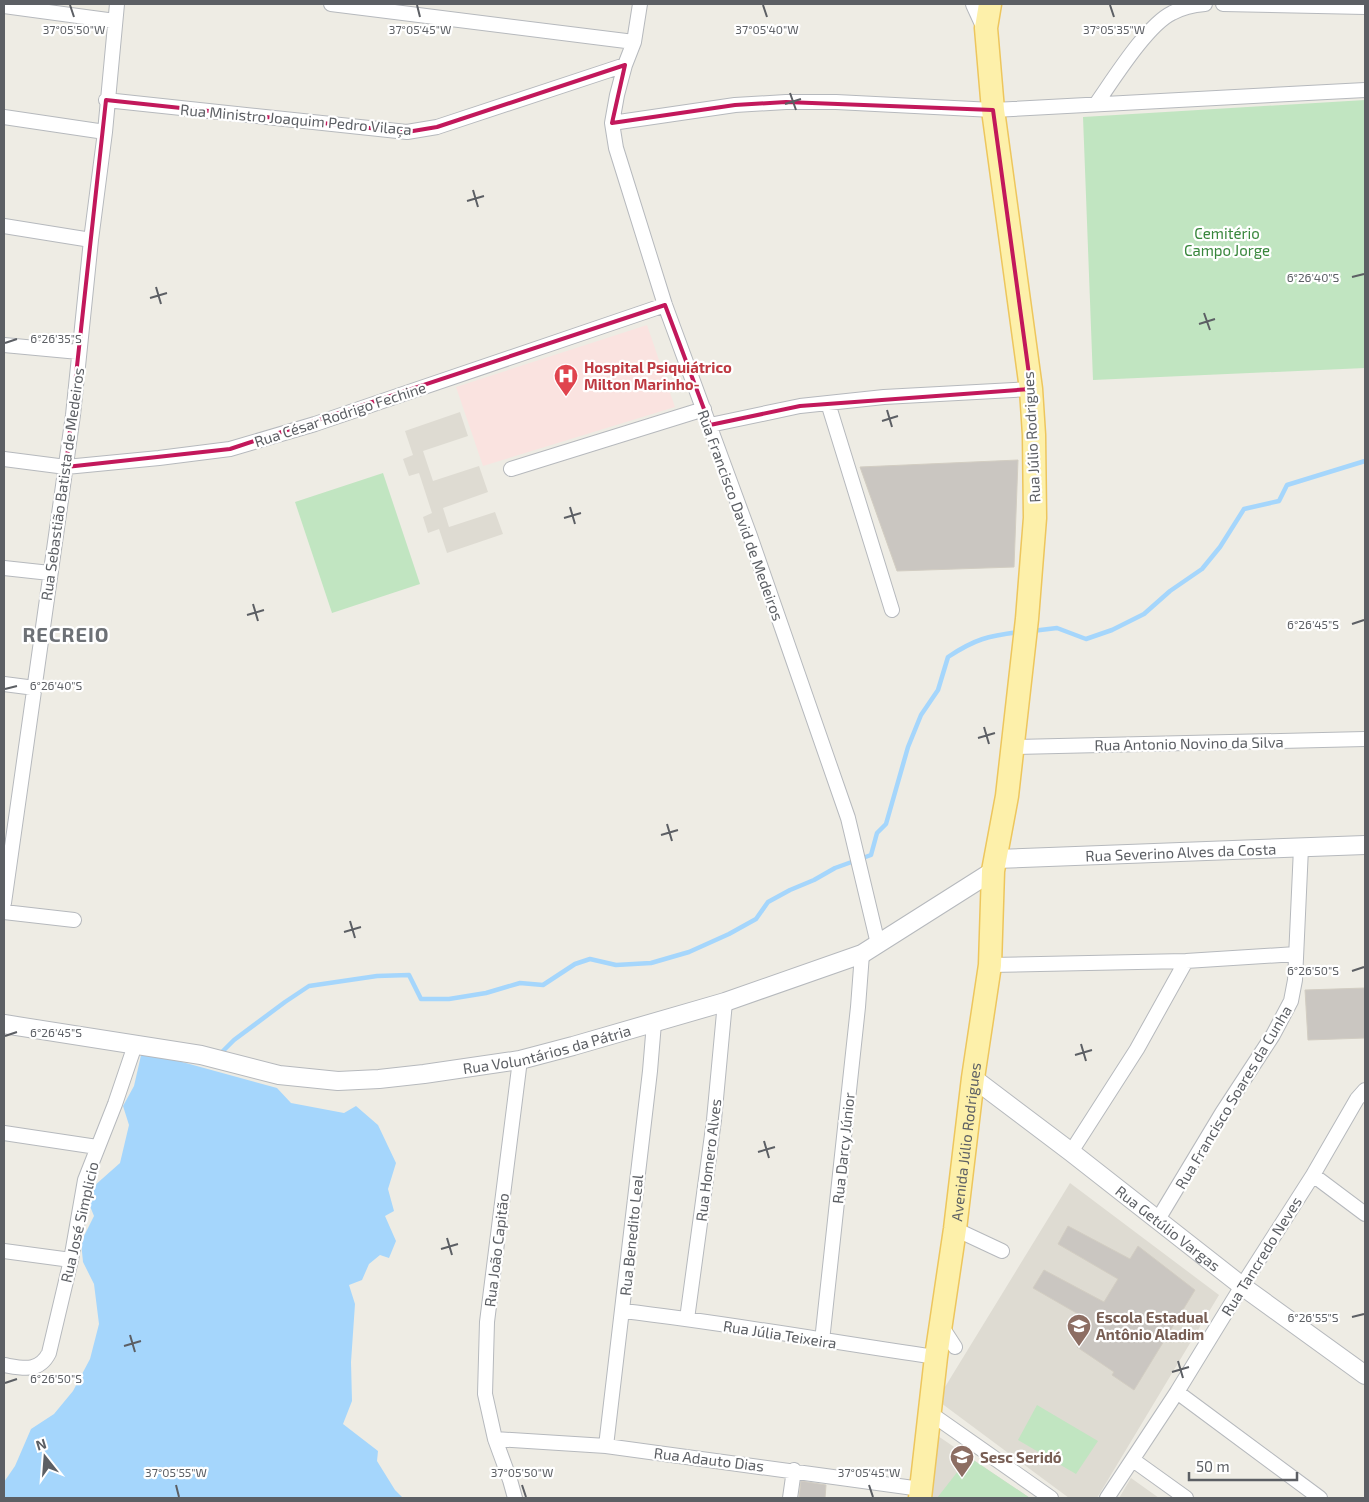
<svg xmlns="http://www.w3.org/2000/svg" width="1369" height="1502" font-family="'Exo 2',sans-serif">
	<rect width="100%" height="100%" fill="#eeece4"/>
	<path fill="#dedbd2" d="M460,412L468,436L423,451L433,481L479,466L488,492L443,508L449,527L495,512L503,534L447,553L439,529L428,533L423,517L432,513L419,473L409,476L403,459L413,455L405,431Z
		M1070,1183L1219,1295L1097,1498H1069L937,1400Z
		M929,1430L1030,1498H922Z
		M1131,1478L1159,1498H1119Z"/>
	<path fill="#fae3e0" d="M647,325L675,407L483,466L456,387Z"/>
	<path fill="#c1e5c1" d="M1365,100V368L1093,380L1083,117Z
		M383,473L420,584L332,613L295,502Z
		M1037,1405L1098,1441L1076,1474L1018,1440Z
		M969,1457L1030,1498H937Z"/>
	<path fill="#a5d6fc" d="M142,1051L277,1088L291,1103L344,1113L356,1106L378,1125L396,1163L388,1189L394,1211L385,1216L396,1241L389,1258L380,1255L369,1264L362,1280L349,1285L355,1304L351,1362L352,1401L343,1424L378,1451L377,1461L395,1490L403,1498H4V1482L15,1466L31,1429L54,1414L73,1391L90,1359L99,1324L94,1284L83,1262L81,1242L94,1216L85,1194L120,1163L129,1125L123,1106L134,1086Z"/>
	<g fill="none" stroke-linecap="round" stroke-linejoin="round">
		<path stroke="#a5d6fc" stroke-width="4.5" d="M1032,631L1057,628L1086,639L1112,630L1144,614L1170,591L1202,569L1220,547L1244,509L1279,501L1287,485L1365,461
			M219,1055L234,1040L285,1002L309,986L377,976L409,975L421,999H449L486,993L520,983L543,985L575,964L590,959L616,965L651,963L689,952L729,934L756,919L768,902L790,890L814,880L835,868L871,855L877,833L886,824L908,747L921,715L938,690L948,657C975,639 988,636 1019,632"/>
	</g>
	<path fill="#cac6c1" stroke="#d2cdc2" d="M1018,460L1014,567L897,571L860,467Z
		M1365,988V1038L1308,1040L1305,990Z
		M1068,1226L1130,1259L1138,1246L1195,1290L1134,1390L1112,1375L1114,1372L1077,1347L1092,1322L1033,1288L1044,1270L1104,1302L1118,1279L1058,1244Z
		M801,1481L826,1485L825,1498H799Z"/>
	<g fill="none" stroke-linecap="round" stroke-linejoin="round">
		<defs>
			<path id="minor" d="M331,4L634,42
				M640,4L634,42L625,65L617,95L612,123L616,148L665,305L750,536L848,818L878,944
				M1223,4L1365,7
				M4,6L115,21
				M106,100L407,132L437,127L625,65
				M1096,104C1113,80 1147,25 1172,13C1183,7 1193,5 1205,4
				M4,117L105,132
				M612,123L735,105L786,102H836L993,110L1365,90
				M4,226L91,240
				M4,345L79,352
				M828,403L892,610
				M710,425L800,406L884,397L1031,389
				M4,459L66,467L159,458L230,449L315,424L665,305
				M511,469L704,409
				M4,568L50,573
				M4,684L35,688
				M1013,747L1365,739
				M4,903L73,415L91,240L105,132L117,4
				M4,912L74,920
				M990,965L1186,961L1296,954
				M4,1133L97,1147
				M1071,1152L1137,1049L1186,961
				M1313,1175L1365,1214
				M1157,1221L1222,1113L1273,1035L1291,1001L1295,980L1301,848
				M955,1229L1002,1251
				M4,1251L71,1260
				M623,1311C728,1323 832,1342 936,1357
				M687,1319L714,1120L725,1002
				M942,1327L955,1347
				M822,1341L858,1007L862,954
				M4,1365C22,1368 39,1373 49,1353L71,1260L85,1180L115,1104L135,1045
				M1177,1392L1320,1498
				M930,1413L1051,1498
				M495,1439L606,1446L921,1489
				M606,1446L650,1071L654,1023
				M1133,1460L1186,1498
				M515,1498L510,1480L495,1439L485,1394L487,1322L520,1060
				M790,1498L794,1470
				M1107,1498L1177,1392L1242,1286L1313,1175L1357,1099L1365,1090"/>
			<g id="tertiary">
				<path d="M975,4L986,28"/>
				<path id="s1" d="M996,859L1365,845"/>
				<path id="s2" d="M4,1024L201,1055L279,1075L338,1081L379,1079L424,1074L520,1060L573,1046L725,1002L862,954L993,871"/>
				<path id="s3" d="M973,1078L1071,1152L1242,1286L1365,1375"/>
			</g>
			<g id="primary">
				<path id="s4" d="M920,1498L936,1357L955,1229L973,1078L990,965L993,871L1007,796L1027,619L1035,518L1034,435L1031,389L993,110L986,28L990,4"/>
			</g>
		</defs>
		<use href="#minor" stroke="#b6b9bd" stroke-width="16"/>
		<use href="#tertiary" stroke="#b6b9bd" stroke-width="20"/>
		<use href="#primary" stroke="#edc65d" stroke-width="25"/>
		<use href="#minor" stroke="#fff" stroke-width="14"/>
		<use href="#tertiary" stroke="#fff" stroke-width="18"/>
		<use href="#primary" stroke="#fdf0aa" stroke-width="22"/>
	</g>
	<path fill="none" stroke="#c2185b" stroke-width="4" stroke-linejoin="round" d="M625,65L612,123L735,105L786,102L993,110L1031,389L800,406L710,425L665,305L230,449L66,467L106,100L407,132L437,127Z"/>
	<path fill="none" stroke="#5c5f64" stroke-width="2" d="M70,5L74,17M417,5L420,17M763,5L767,17M1110,5L1114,17M790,93L796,110M785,104L801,99M473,190L478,207M467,201L484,196M1352,277L1364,274M156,287L161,304M150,298L167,293M1204,313L1210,330M1199,324L1215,319M5,343L17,339M887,410L892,427M882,421L898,416M570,507L575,524M564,518L581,513M253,604L258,621M247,615L264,610M1352,624L1364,620M5,689L17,686M984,727L989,744M978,738L995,733M667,824L672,841M661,835L678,830M350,921L355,938M344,932L361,927M1352,971L1364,967M5,1036L17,1032M1081,1044L1086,1061M1075,1055L1092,1050M764,1141L769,1158M758,1152L775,1147M447,1238L452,1255M441,1249L458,1244M1352,1317L1364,1314M130,1335L135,1352M124,1346L141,1341M1178,1361L1183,1378M1172,1372L1189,1367M5,1383L17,1379M176,1485L179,1497M522,1485L526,1497M869,1485L873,1497"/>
	<defs>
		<symbol id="hospital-pin" viewBox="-11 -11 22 30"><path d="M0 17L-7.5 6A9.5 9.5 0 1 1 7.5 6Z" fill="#e0444e" stroke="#fff"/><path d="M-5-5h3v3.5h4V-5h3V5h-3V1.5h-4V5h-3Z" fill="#fff"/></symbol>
		<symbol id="school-pin" viewBox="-11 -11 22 30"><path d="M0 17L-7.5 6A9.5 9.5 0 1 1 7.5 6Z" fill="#8d6e63" stroke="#fff"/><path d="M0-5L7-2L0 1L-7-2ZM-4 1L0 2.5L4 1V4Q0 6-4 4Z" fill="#fff"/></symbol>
	</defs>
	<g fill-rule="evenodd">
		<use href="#hospital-pin" x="552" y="362" width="28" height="38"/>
		<use href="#school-pin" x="1065" y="1312" width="28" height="38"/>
		<use href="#school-pin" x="948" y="1443" width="28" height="38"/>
	</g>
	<g text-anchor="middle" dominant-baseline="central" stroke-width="4.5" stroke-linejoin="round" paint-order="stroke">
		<g font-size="15" fill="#5c5f64" stroke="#fff">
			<text transform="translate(296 119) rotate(5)">Rua Ministro Joaquim Pedro Vilaça</text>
			<text transform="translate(340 414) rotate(-18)">Rua César Rodrigo Fechine</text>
			<text transform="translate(1031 437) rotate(-93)">Rua Júlio Rodrigues</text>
			<text transform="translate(62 484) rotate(-82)">Rua Sebastião Batista de Medeiros</text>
			<text transform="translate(741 515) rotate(70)">Rua Francisco David de Medeiros</text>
			<text transform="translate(1189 743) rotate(-1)">Rua Antonio Novino da Silva</text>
			<text stroke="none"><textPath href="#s1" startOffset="185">Rua Severino Alves da Costa</textPath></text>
			<text stroke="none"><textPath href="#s2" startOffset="551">Rua Voluntários da Pátria</textPath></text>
			<text transform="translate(1233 1097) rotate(-59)">Rua Francisco Soares da Cunha</text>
			<text stroke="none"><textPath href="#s4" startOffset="359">Avenida Júlio Rodrigues</textPath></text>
			<text transform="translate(843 1148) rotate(-84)">Rua Darcy Júnior</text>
			<text transform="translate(708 1160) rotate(-83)">Rua Homero Alves</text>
			<text transform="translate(79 1222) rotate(-77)">Rua José Simplicio</text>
			<text stroke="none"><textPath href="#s3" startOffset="246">Rua Getúlio Vargas</textPath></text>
			<text transform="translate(631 1235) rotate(-84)">Rua Benedito Leal</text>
			<text transform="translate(496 1250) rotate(-83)">Rua João Capitão</text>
			<text transform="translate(1261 1256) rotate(-58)">Rua Tancredo Neves</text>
			<text transform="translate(780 1334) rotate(9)">Rua Júlia Teixeira</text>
			<text transform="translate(709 1459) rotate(7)">Rua Adauto Dias</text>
		</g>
		<g font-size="15" fill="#38863c" stroke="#fff">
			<text x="1227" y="233">Cemitério<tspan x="1227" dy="17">Campo Jorge</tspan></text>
		</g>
		<g font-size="15" font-weight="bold" fill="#be3a42" stroke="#fff" text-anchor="start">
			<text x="584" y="367">Hospital Psiquiátrico<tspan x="584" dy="17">Milton Marinho-</tspan></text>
		</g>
		<g font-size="15" font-weight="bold" fill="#785e54" stroke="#fff" text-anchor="start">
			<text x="1096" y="1317">Escola Estadual<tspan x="1096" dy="17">Antônio Aladim</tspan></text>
			<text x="980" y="1457">Sesc Seridó</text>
		</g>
		<g font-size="20" font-weight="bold" letter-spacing="1" fill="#6d7176" stroke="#fff">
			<text x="66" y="634">RECREIO</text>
		</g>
	</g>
	<g font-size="12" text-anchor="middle" fill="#5c5f64" stroke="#fff" stroke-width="4.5" stroke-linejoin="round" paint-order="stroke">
		<text x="74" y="34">37°05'50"W</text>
		<text x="420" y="34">37°05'45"W</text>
		<text x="767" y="34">37°05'40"W</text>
		<text x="1114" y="34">37°05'35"W</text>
		<text x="1313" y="282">6°26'40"S</text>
		<text x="56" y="343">6°26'35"S</text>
		<text x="1313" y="629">6°26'45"S</text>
		<text x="56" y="690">6°26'40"S</text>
		<text x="1313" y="975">6°26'50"S</text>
		<text x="56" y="1037">6°26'45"S</text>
		<text x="1313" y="1322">6°26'55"S</text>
		<text x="56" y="1383">6°26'50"S</text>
		<text x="176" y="1477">37°05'55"W</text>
		<text x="522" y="1477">37°05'50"W</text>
		<text x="869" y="1477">37°05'45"W</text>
	</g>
	<rect width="1369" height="1502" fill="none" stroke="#5c5f64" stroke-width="10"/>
	<g transform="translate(45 1457) rotate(343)" stroke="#ffffff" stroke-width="4" paint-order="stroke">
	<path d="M0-4L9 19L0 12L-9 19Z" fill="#5c5f64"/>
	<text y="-8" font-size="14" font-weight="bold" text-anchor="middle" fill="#5c5f64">N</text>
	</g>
	<path d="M1189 1472v8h108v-8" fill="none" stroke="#5c5f64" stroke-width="2.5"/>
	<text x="1196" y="1472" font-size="15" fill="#5c5f64" stroke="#ffffff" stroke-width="4" paint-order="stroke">50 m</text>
</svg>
